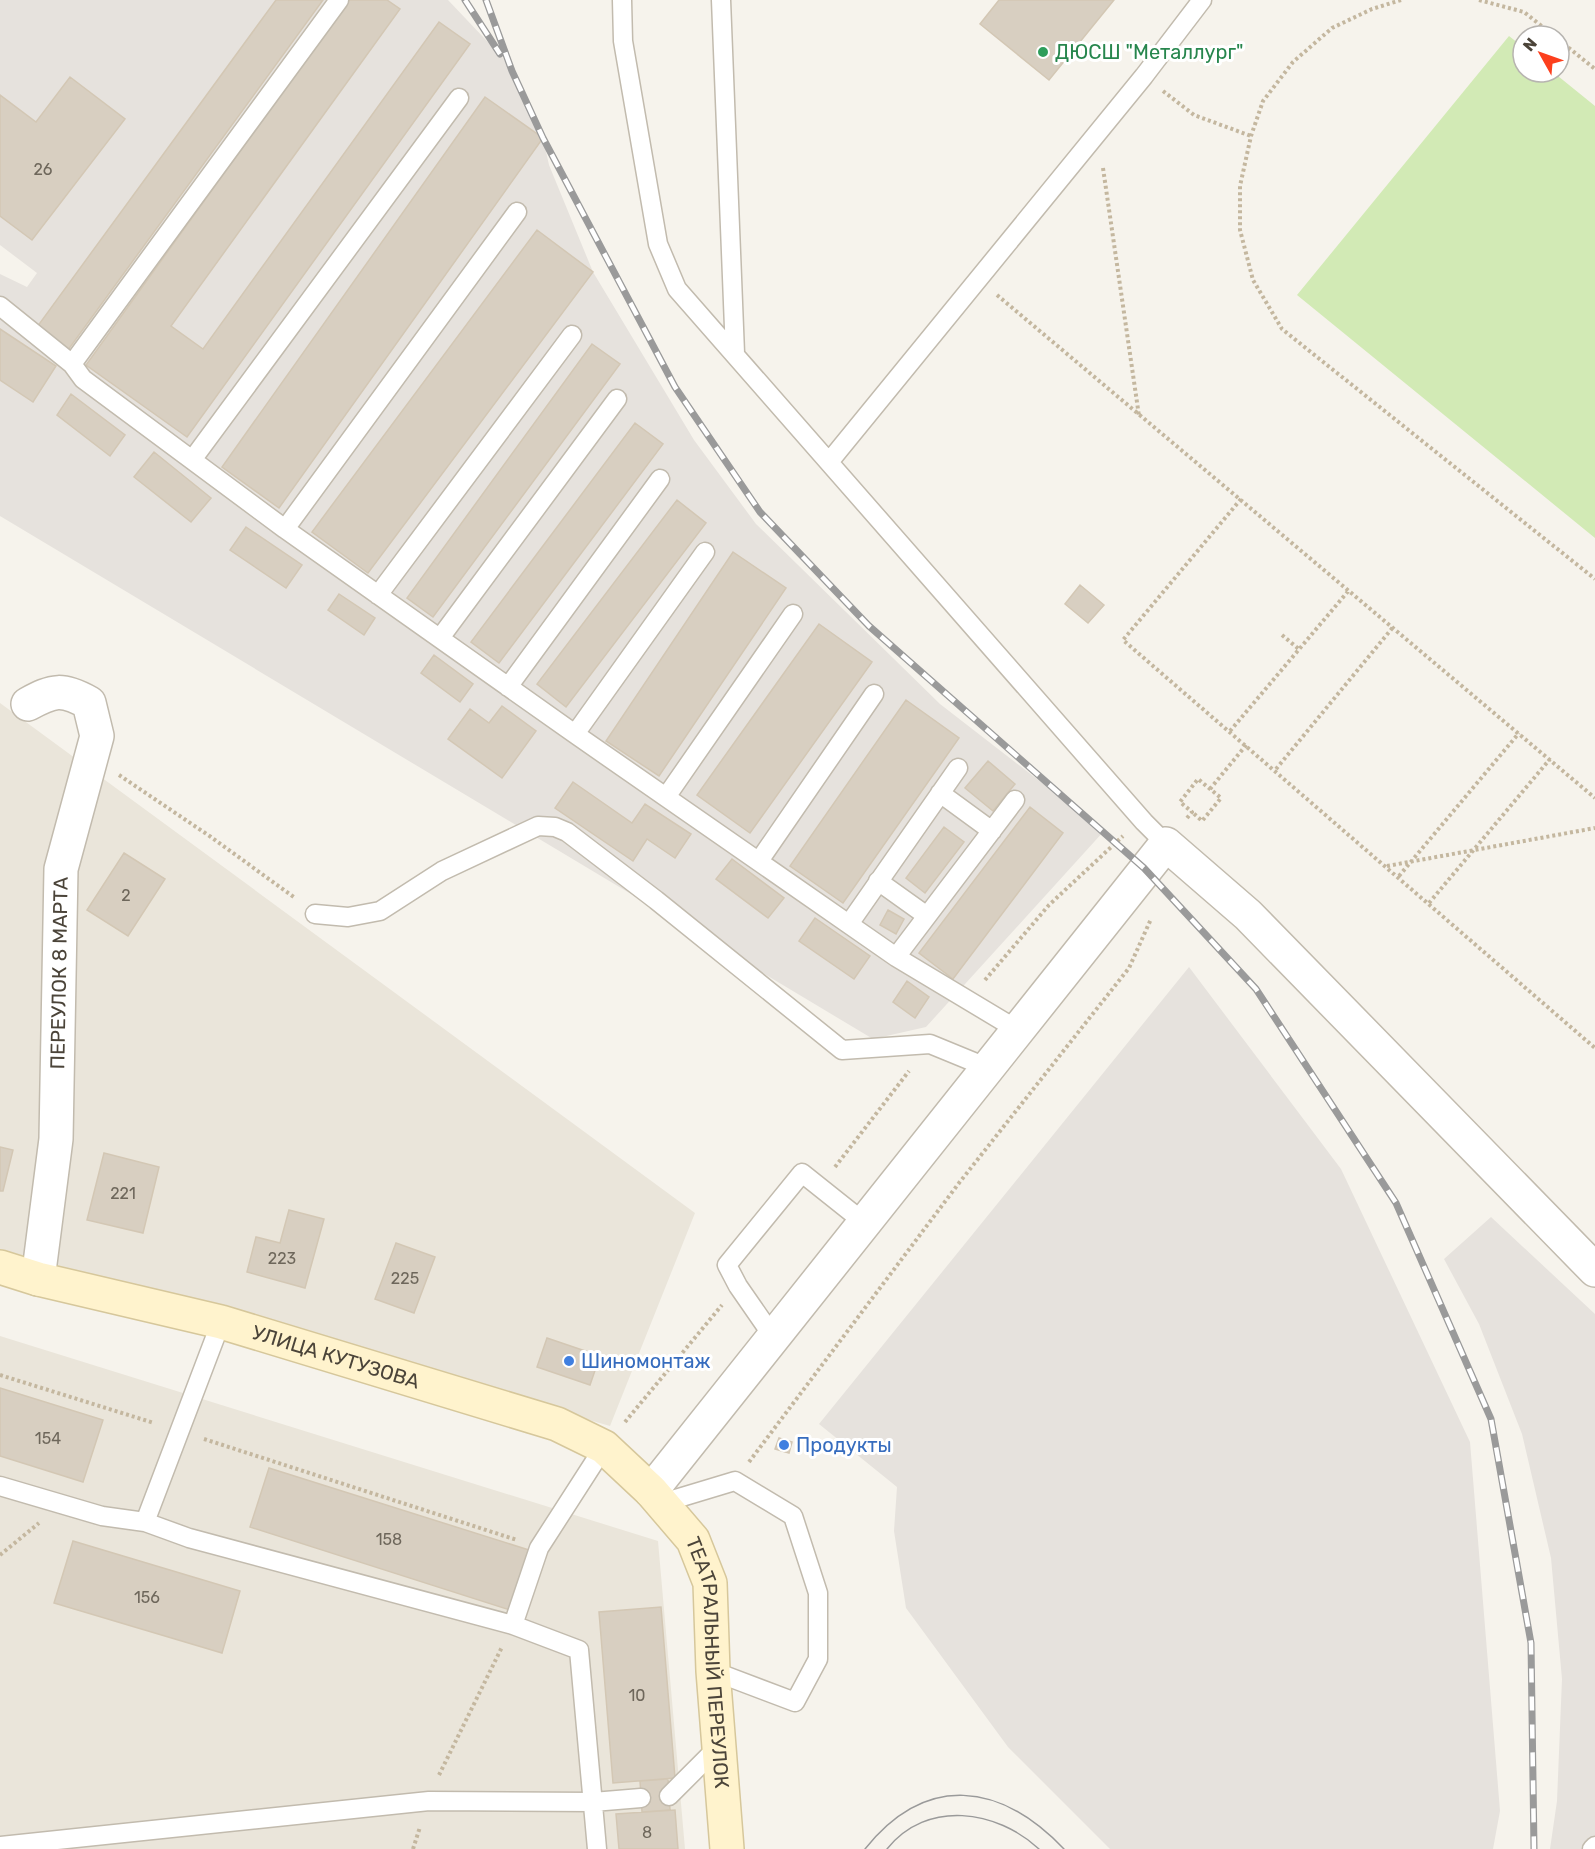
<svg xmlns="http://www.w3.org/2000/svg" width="1595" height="1849" font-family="Rubik,sans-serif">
	<rect width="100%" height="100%" fill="#f6f3ec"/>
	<path fill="#eae5da" d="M0,703L695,1213L610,1426L0,1249Z
		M0,1336L658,1541L685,1849H0Z"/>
	<path fill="#e6e2dd" d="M0,0H448L503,58L543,138L549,165L593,272L694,440L756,524L940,704L1104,831L926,1027L873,1039L0,516V274L27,287L37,273L0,245Z
		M1189,967L1341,1169L1470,1442L1500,1811L1493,1849H1110L1008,1747L906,1608L894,1531L897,1487L819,1424Z
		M1491,1217L1595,1314V1849H1550L1557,1801L1562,1679L1551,1558L1522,1434L1479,1324L1444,1259Z"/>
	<path fill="#d2eab5" d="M1509,36L1523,47V72H1553L1595,106V538L1297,295Z"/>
	<path fill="#d8cfc1" stroke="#d3c7b4" stroke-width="1.5" d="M276,0H323L68,350L37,327Z
		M349,0H387L400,9L171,326L203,349L439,22L470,44L187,437L86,365Z
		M999,0H1114L1049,80L980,24Z
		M70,77L125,119L32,240L0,216V95L36,122Z
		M485,97L543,138L279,508L222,467Z
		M537,230L593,272L368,573L312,532Z
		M0,329L56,366L33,402L0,380Z
		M592,344L620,364L433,617L407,598Z
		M71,394L125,435L110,456L57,415Z
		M635,423L663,444L499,663L471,642Z
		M154,452L211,498L191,522L134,477Z
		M677,500L706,523L566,707L537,684Z
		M246,527L302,565L286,588L230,550Z
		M733,552L786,588L659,776L606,741Z
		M1080,585L1104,605L1088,623L1065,604Z
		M339,594L375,618L364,635L328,610Z
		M819,624L872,662L750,833L697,795Z
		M434,655L473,684L460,702L421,673Z
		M906,700L959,738L843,903L790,866Z
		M502,706L536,731L502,778L448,739L470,709L489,723Z
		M988,761L1015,784L993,811L965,788Z
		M573,782L632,823L645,804L691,834L675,858L647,839L633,861L555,808Z
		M1030,807L1063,833L953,979L919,953Z
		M944,827L964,842L925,893L906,878Z
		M124,853L165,879L128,936L87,910Z
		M732,859L784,898L768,918L716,879Z
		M888,910L904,919L896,934L880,925Z
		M815,918L870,956L854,979L799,941Z
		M907,981L929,997L915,1018L893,1002Z
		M0,1147L13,1150L3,1191H0Z
		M104,1153L159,1167L143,1233L87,1220Z
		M289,1210L324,1219L305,1288L247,1272L256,1237L280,1243Z
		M396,1243L435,1257L414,1313L375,1299Z
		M547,1338L600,1356L590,1385L537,1367Z
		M0,1388L103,1420L83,1482L0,1456Z
		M779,1438L792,1442L789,1453L775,1449Z
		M269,1468L529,1550L510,1610L250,1527Z
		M73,1541L240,1591L222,1653L54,1603Z
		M661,1607L675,1778L613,1783L599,1612Z
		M668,1779L670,1810L642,1812L640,1781Z
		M675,1810L678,1849H619L616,1814Z"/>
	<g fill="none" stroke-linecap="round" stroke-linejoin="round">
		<defs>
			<path id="service" d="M622,0L623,41L658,244L677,289L1144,822L1166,844
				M721,0L735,353
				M0,306L72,364L83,379L285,529L575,734L896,957L1016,1029
				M72,364L339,0
				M192,460L459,98
				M829,462L1144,76L1202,0
				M285,529L517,212
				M378,595L572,335
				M440,638L617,399
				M508,687L660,479
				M575,734L705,552
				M940,793L992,831
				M666,797L793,614
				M759,861L874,694
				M878,881L927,916
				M315,914L348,917L380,911L442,871L538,826L555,827L567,832L656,900L842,1050L930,1044L986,1067
				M849,924L958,768
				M896,957L1015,800
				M774,1338L738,1286L727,1265L802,1173L866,1224
				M0,1486L102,1516L145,1522L189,1538L513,1625L579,1650L597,1849
				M662,1503L735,1481L793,1516L818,1593V1659L795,1702L713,1671
				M145,1522L221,1322
				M513,1625L539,1548L604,1447
				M669,1796L719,1746
				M0,1846L429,1801L593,1802L641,1798
				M1592,1849L1595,1846"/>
			<path id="minor" d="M28,704C54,690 62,688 89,703L97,736L61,869L56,1139L38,1279
				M651,1491L1166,844L1248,915L1595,1270"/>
			<g id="secondary">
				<path id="s1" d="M0,1267L38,1279L221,1322L557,1424L604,1447L651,1491L693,1540L710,1583L713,1671L727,1849"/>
			</g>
		</defs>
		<use href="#service" stroke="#c2bbae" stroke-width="21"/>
		<use href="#minor" stroke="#c2bbae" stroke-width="36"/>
		<use href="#secondary" stroke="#d6c79b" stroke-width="36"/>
		<path stroke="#c4b79f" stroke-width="4" stroke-dasharray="3 3" stroke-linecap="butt" d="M1401,0L1372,9L1332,28L1293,62L1263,101L1251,136L1240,186V230L1253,280L1282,329L1595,579
			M1479,0L1524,12L1554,36
			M1559,40L1595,69
			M1163,91L1194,115L1251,136
			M1103,168L1139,416
			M997,295L1595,798
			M1241,499L1123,640L1595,1048
			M1282,635L1300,650
			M1230,731L1350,589
			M1276,769L1394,626
			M119,775L211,837L295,898
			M1210,789L1247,744
			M1187,818L1192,812L1180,802L1198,779L1221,798L1202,821L1192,812
			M1387,866L1595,828
			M1399,876L1519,733
			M1429,903L1550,759
			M985,980L1049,905L1123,836
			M835,1167L909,1071
			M0,1375L154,1423
			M625,1422L722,1305
			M204,1439L517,1540
			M749,1462L959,1183L1129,968L1151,919
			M0,1555L39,1523
			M439,1775L502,1647
			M413,1849L420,1827"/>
		<use href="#service" stroke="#fff" stroke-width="18"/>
		<use href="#minor" stroke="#fff" stroke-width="33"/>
		<use href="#secondary" stroke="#fff3cd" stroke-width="33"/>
		<path stroke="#9a9a9a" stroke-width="1.5" d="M865,1849C926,1773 1000,1782 1064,1849
			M887,1849C927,1799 997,1810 1039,1849"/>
		<defs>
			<path id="rail" d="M465,0L500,54
				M486,0L512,71L543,138L675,387L760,512L869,626L1144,868L1256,989L1396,1203L1491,1419L1531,1643L1534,1849"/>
		</defs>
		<use href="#rail" stroke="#9a9a9a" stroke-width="7"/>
		<use href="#rail" stroke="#fff" stroke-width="4.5" stroke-dasharray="14" stroke-linecap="butt"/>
	</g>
	<circle fill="#2e9e5b" stroke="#fff" stroke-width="2" cx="1043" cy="52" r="6"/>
	<g fill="#3f7fe0" stroke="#fff" stroke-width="2">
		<circle cx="569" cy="1361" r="6"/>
		<circle cx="784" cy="1445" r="6"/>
	</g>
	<g text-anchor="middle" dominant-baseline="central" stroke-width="6" stroke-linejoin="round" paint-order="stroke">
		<g font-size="16" fill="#6e675b">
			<text x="43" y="169">26</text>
			<text x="126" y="895">2</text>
			<text x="123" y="1193">221</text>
			<text x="282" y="1258">223</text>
			<text x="405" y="1278">225</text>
			<text x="48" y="1438">154</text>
			<text x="389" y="1539">158</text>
			<text x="147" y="1597">156</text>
			<text x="637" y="1695">10</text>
			<text x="647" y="1832">8</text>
		</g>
		<g font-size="20" fill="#27864d" stroke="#fff" text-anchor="start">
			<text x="1055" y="52">ДЮСШ "Металлург"</text>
		</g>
		<g font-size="20" fill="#4b4439" stroke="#fff">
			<text transform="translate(59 973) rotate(-89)">ПЕРЕУЛОК 8 МАРТА</text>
			<text stroke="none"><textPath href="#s1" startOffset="348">УЛИЦА КУТУЗОВА</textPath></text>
			<text stroke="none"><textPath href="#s1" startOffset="885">ТЕАТРАЛЬНЫЙ ПЕРЕУЛОК</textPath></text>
		</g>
		<g font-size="20" fill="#366cbe" stroke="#fff" text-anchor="start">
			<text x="581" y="1361">Шиномонтаж</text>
			<text x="796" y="1445">Продукты</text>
		</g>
	</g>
	<g transform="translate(1541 54) rotate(310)"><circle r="28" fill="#ffffff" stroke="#b7b4b0" stroke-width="1.5"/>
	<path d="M0-4.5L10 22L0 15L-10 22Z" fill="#fc3f1d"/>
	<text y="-9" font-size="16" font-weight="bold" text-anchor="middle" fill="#4b4439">N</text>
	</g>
</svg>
